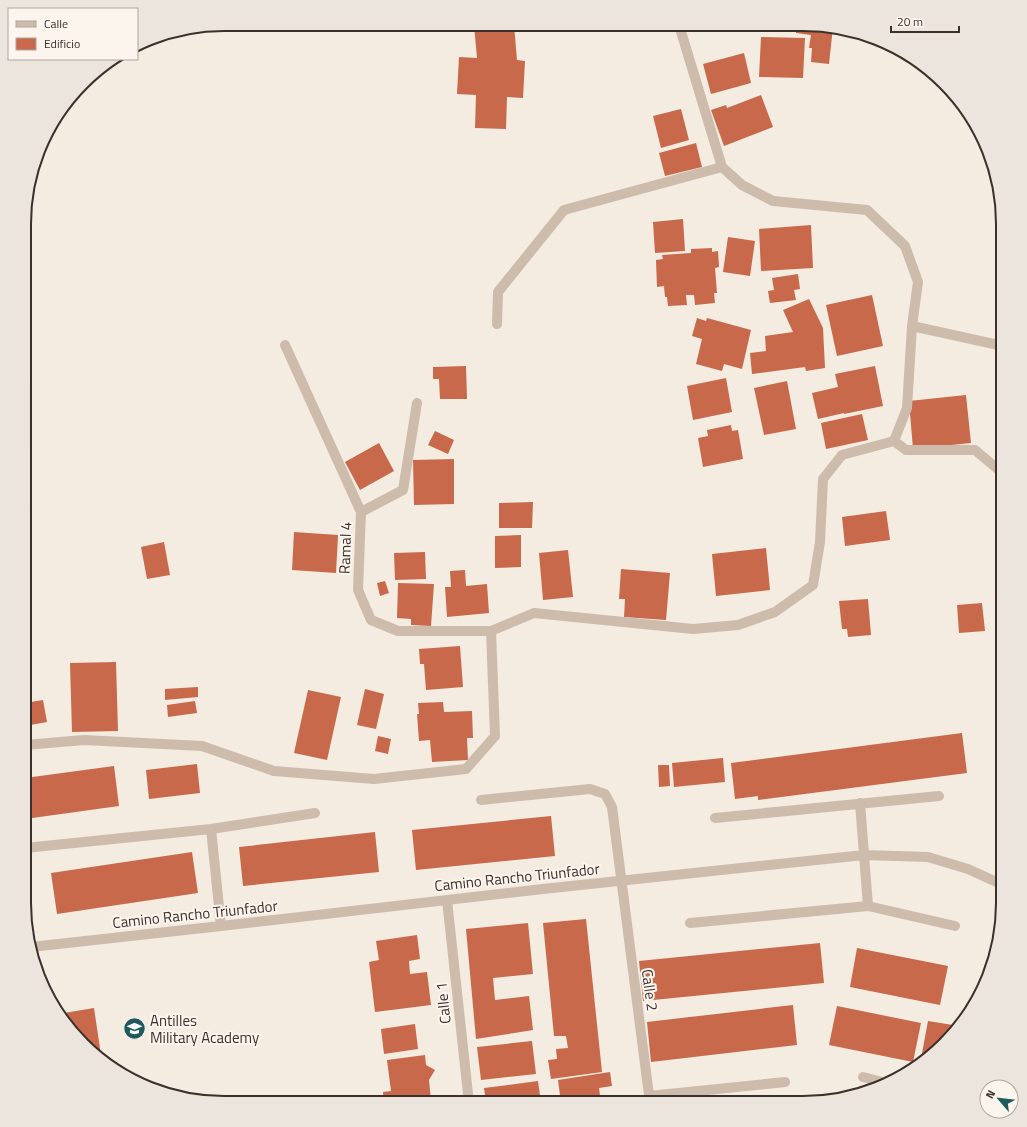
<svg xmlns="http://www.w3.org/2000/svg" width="1027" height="1127" font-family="'Titillium Web',sans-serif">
	<rect width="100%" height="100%" fill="#f4ebe1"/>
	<path fill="#c8694b" d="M474,25H514L517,60L525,61L523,98L507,97L506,129L475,128L476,95L457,94L459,57L477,58Z
		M547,25H564V26L548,29Z
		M796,26L833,27L829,64L811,62L812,48H809L811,35L796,33Z
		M761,37L805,38L803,78L759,77Z
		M744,53L751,83L711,94L703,64Z
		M761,95L773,127L724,146L711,110L726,105L727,108Z
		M681,109L689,140L661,148L653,116Z
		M696,143L702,167L665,176L659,153Z
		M683,219L685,251L655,253L653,222Z
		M811,225L813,268L761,271L759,229Z
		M728,237L755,241L750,276L723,272Z
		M712,248V252L718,251L719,267L715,268L717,293H714L715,303L695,305L694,295H686L687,305L668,306L667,297H665L664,286L657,287L656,260L663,259L662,255L691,253V249Z
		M798,274L800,289L794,290L796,300L770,303L768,291L774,290L772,278Z
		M872,295L883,346L837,356L826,305Z
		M809,299L823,328L825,368L806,371L805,367L752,374L750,353L766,351L765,336L793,332L783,310Z
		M697,318L706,321L707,318L751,330L742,369L724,364L722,371L696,364L702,339L692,336Z
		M466,366L467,399H440L439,379H433V367Z
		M875,366L883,406L844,414V413L818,419L812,393L838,387L835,374Z
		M726,378L732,412L693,420L687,386Z
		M787,381L796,429L764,435L754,388Z
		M966,395L971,443L913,449L909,401Z
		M1001,411H1003V429L1001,428Z
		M862,414L868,440L826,449L821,423Z
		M731,425L732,431L738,430L743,459L703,467L698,438L708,436L707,430Z
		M435,431L454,440L448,454L428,445Z
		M379,443L394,471L360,490L345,462Z
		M454,459V504L414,505L413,460Z
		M533,502L532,528H499V503Z
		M886,511L890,540L845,546L842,517Z
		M294,532L338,535L336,573L292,570Z
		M521,535V567L495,568V536Z
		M164,542L170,575L147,579L141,547Z
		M766,548L770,590L716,596L712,554Z
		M568,550L573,597L543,600L539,553Z
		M425,552L426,579L395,580L394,553Z
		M621,569L670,573L666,620L624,617L625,599H619Z
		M465,570L466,586L487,584L489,613L447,617L445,587H451L450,571Z
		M385,581L389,593L380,596L377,583Z
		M398,583L434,584L431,626L411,625V619L397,618Z
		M868,599L871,635L848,637L847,629H842L839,601Z
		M982,603L985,631L959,633L957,605Z
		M460,646L463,687L426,690L424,664H420L419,649Z
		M116,662L118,731L72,732L70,663Z
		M198,687V697L165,700V689Z
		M365,689L384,694L376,729L357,725Z
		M308,690L341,697L327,760L294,753Z
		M43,700L47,722L25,726V703Z
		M195,701L197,713L168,717L167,705Z
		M443,702L444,712L472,711L473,738H467L468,760L432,762L430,740L419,741L417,714H419L418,703Z
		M962,733L967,773L758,800V796L735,799L731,763Z
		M378,736L391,739L388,754L375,751Z
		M723,758L725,782L674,787L672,763Z
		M197,764L200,793L149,799L146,770Z
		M658,765H669L670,786L659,787Z
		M114,766L119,806L25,819V778Z
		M551,816L555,856L416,870L412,830Z
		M375,832L379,872L243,886L239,847Z
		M192,852L198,893L57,914L51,873Z
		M586,919L602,1072L551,1079L548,1060L557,1059L556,1049L568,1048L566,1036H554L543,923Z
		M528,923L533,974L493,978L495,1000L529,996L533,1030L476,1039L466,929Z
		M417,935L420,959L409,961L410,974L427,972L431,1005L375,1012L369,962L379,960L376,941Z
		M820,943L824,983L643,1001L639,961Z
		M857,948L948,966L940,1005L850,987Z
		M793,1005L797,1045L651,1062L647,1022Z
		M837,1006L921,1023L913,1062L829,1045Z
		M94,1008L101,1055H97L83,1045L58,1014Z
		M928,1021L959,1026L945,1044L920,1064Z
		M415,1024L418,1049L384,1054L381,1029Z
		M532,1041L536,1074L481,1080L477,1047Z
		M425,1055L426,1065L435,1070L429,1080L431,1101L415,1103H384L383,1092L391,1091L387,1060Z
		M610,1072L612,1086L599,1088L601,1103H561L558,1080Z
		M538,1081L541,1103H486L484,1088Z"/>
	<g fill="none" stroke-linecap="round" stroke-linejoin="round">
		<path stroke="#cdbbac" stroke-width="10" d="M497,324L498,292L564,210L722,167
			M912,326L1003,346
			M285,345L361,512L358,590L371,620L398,631H491L534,613L693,629L738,625L775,612L813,585L820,542L823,479L842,455L894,441L907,408L912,326L918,282L905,246L867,210L773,201L742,185L722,167L679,25
			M894,441L906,450H975L1000,471L1003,486
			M361,512L403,490L417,403
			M25,745L84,740L202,746L274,771L374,779L466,769L495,736L491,631
			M481,800L590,789L605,794L612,807L650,1103
			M860,803L868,906
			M715,818L939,796
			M211,829L221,926
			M25,848L211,829L315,813
			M447,900L469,1103
			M690,923L868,906L955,926
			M31,947L221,926L543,889L864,855L928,857L968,869L1003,885
			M863,1077L886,1083
			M649,1096L785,1082"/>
	</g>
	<defs>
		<symbol id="school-disc" viewBox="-11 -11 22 22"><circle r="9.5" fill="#1f5a5e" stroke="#fbf5ee"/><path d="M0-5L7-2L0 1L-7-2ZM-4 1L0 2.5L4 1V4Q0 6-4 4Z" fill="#fff"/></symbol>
	</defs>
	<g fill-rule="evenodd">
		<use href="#school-disc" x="122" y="1016" width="25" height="25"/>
	</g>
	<g text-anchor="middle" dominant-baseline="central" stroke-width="4" stroke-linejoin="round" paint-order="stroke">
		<g font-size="15" fill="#3b302b" stroke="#fbf5ee">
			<text transform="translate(345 548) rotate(-88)">Ramal 4</text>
			<text transform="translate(517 877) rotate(-6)">Camino Rancho Triunfador</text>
			<text transform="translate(195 914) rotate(-6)">Camino Rancho Triunfador</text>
			<text transform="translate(650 990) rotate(82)">Calle 2</text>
			<text transform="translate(443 1003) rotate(-96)">Calle 1</text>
		</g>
		<g font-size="15" fill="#3b302b" stroke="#fbf5ee" text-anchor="start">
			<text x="150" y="1020">Antilles<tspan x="150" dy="17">Military Academy</tspan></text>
		</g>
	</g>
	<path d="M0 0H1027V1127H0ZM224 31H803A193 193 0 0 1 996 224V903A193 193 0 0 1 803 1096H224A193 193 0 0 1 31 903V224A193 193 0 0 1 224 31Z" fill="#ece5de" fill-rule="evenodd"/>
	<path fill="none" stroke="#3b302b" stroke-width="2" d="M224 31H803A193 193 0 0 1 996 224V903A193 193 0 0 1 803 1096H224A193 193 0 0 1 31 903V224A193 193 0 0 1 224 31Z"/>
	<rect x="8" y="8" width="130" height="52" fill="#fbf5ee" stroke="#aea6a0"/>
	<rect x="16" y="21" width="20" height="6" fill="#cdbbac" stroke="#aea6a0"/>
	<text x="44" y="28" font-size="12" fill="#3b302b">Calle</text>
	<rect x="16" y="38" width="20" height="12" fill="#c8694b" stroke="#aea6a0"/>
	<text x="44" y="48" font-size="12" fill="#3b302b">Edificio</text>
	<g transform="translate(999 1099) rotate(298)"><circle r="19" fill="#fbf5ee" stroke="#aea6a0"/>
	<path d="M0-3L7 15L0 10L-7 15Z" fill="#1f5a5e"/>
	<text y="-6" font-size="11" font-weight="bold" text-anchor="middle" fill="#3b302b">N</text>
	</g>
	<path d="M891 26v6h68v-6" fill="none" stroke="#3b302b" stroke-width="2"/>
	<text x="897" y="26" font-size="12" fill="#3b302b" stroke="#fbf5ee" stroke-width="3" paint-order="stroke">20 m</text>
</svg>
